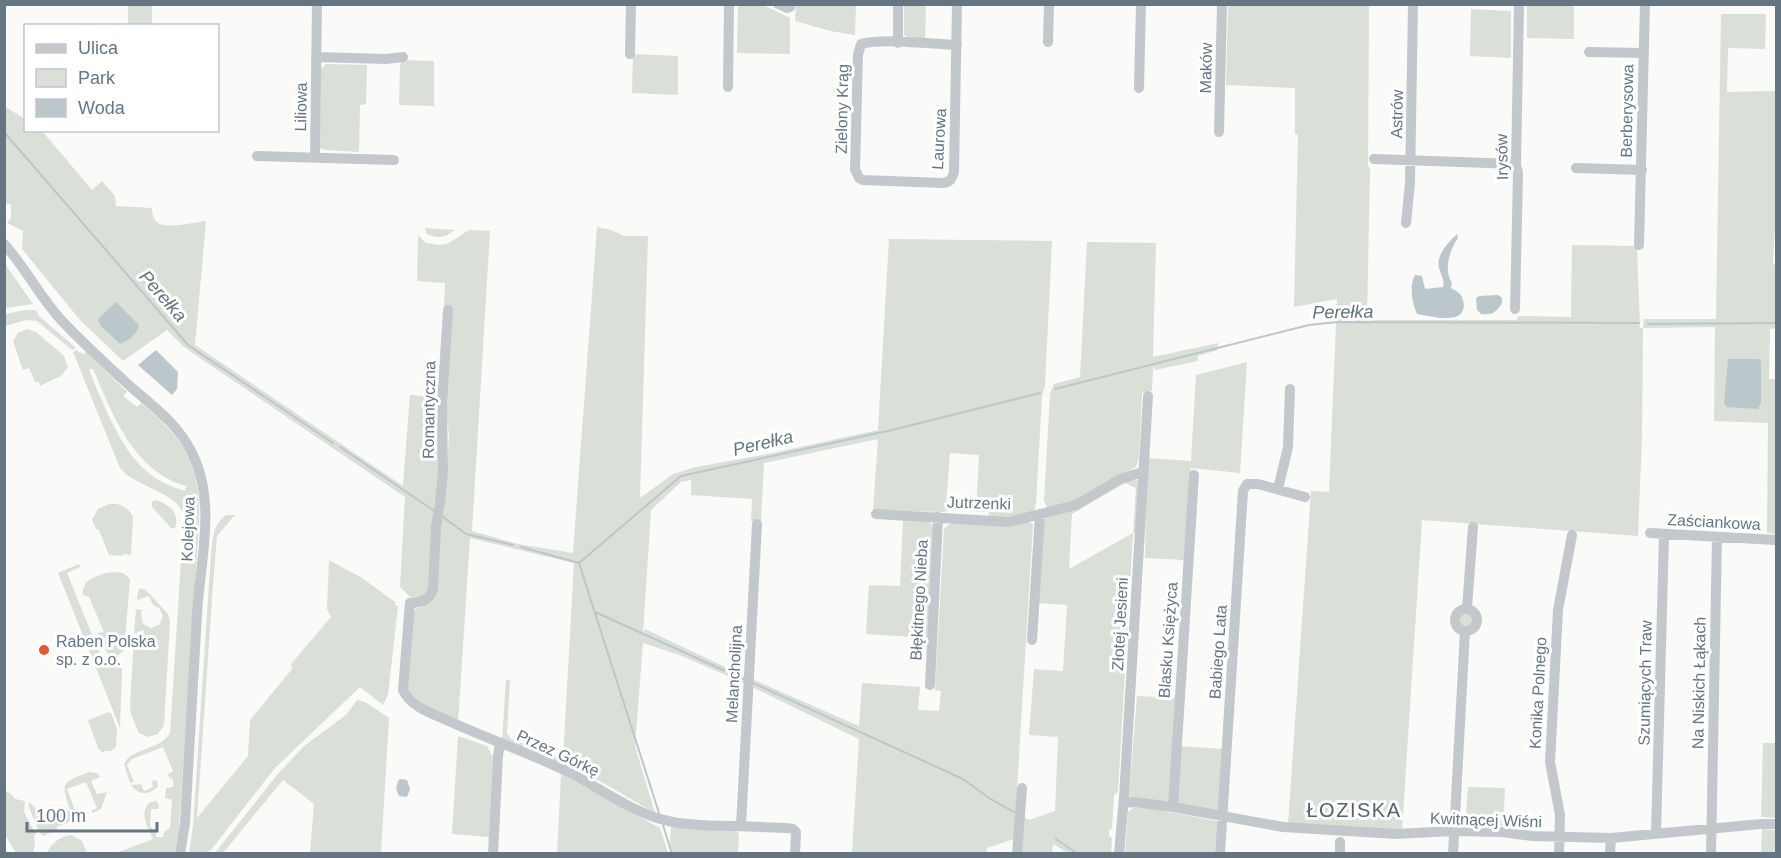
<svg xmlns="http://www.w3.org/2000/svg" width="1781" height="858" font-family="Arial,sans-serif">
	<rect width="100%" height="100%" fill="#fafaf8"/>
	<path fill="#dadfd7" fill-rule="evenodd" d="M128,5H152V25H128Z
		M738,5H763L790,18V54L737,53Z
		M796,5H856L855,35L830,31L795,21Z
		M904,5H926L925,41L913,40L904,35Z
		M1228,5H1369L1368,167L1370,168L1367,320H1517L1518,316L1571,317L1572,245L1637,246L1640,328H1643L1644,319H1716L1721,14H1766L1765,49L1728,48L1727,92L1775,91L1776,57V228H1775L1773,264L1776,265V328L1770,329L1769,379H1776V534L1767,533L1768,423L1714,421L1715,327L1643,328L1642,437L1638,536L1422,520L1402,830L1288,824L1311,491L1329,492L1337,299L1294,307L1298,135L1295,134V88L1226,85Z
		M1527,5H1574V39L1527,38Z
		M1471,9L1511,11V58L1470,56Z
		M633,54L678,56V95L632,93Z
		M402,60L434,61V106L399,105L400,66Z
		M326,64L367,65L366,104L360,105L359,152L325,150L320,148L321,69Z
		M4,106L25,119L26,130L42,131L92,190L102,181L115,196L116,206L152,208C152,213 153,219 157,222C165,230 195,222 206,221L195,345L403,486L410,395L438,397L439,492L428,596L418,600L410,597L400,587L405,497L194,354L183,346L167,330L123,361L80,320L22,249L23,231L7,223L11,218V205L5,203Z
		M597,227L611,230L624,236H648L640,498L673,474L696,467L768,454L878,430L889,239L1052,241L1045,386L1042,396L1036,503L1034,513L1006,519L988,518L989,512H976L979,455L950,453L946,504L951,510L943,512L873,510L878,439L764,463L761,521H751L752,499L691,495V480L681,482L651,510L643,634L645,629L744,676V683L682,656L643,643L635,746L655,813L598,780L528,752L530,747L563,759L574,563L470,538L458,723L425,707L407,692L412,613L416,609L429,603L439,521L444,513L449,436L445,400L444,308L445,283L417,281L418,235L426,243L439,245L447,244L469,230L490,231L472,531L518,544L573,553Z
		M425,228L455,230C446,238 438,239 427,234Z
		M1087,242L1156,243L1153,357L1218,343V350L1198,356V361L1155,370V367L1153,368L1152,391L1142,393L1139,457L1136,467L1073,503L1048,509L1044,501L1050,394L1054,384L1080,377Z
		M5,264L33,304L5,308Z
		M25,310H36L39,316L76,348L72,350L37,321L26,320L5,326V314Z
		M27,329L36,332L64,356L68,367L61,376L40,386L39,382H35L29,368L23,370L13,341L18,333Z
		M77,350L79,353L80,352L83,354L86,352L127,392L123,396L137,407L141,403C184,438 202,467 199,525L179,827L175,853H116L153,839C148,827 138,813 150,802L156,801L159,804L158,809H151L150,827L156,831V837H163L164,832L170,828L172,800L165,798L166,788L173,787V780L167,775L173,771L163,747L132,759L127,765L134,782L130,783L124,764C132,747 160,751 170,733L184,515C175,490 136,488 120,468L73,352ZM89,369H93C113,415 133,471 186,486L185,491C142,479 125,450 107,412C101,398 94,384 89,369Z
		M1247,362L1240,473L1191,468L1185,560L1145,558L1147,458L1191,461L1196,375Z
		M1133,479L1138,481L1136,532L1133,533L1118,792L1114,795L1112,829L1109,830V836L1112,838L1111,853H1068L1053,844L1052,853L1022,854L1024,817L1029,820L1055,811L1058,737L1029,735L1034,669L1063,671L1067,605L1037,603L1041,524L1047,516L1123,480ZM1125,483L1136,488L1133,533L1069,569L1072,514Z
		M156,500C169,505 180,512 175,528H171L152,507V501Z
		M109,504C120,503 128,507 133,517L131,555L123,554V556L109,555L99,530L96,529L92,520L98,509Z
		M226,515H235L217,536L213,584L197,818L248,756L250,720L292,669L291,664L331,617L327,609L329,560L362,578L395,602V605L398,606L388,695L383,705L360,687L275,768L211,850L206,853H189L193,826L211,554C213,539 213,524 226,515Z
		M903,521L929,522L934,527L928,638L866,634L869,585L900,586Z
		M1029,522L1033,524L1014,839L987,848V853H852L859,739L752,687V679L859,726L862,683L920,687L918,710L939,711L941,691L935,690L944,529L951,523Z
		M79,564L80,567L67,573L100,654L106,660L119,664L122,669L120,728L58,573Z
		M106,573C114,572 126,571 130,580L124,650C110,668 102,644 98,633L104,632L89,597L83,595C82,580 94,577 106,573Z
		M140,588L146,590L168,614L170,622L164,725L158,734L148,737L139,733L132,717L130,708L134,635H136L138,641L146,637L143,630L134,634L136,609L142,610L141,613L143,624L151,628L160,624L163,616L159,608L153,605L149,596L137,600L138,591Z
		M1458 620a8 8 0 1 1 16 0a8 8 0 1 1-16 0Z
		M506,680H510L507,733L511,739L524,744L522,749L502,741Z
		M1137,696L1176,698L1170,802L1129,797Z
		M357,700L365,702L389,718L381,853H310L314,804L283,780L223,853H215L277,775L304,746L346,715Z
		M109,712L111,713L117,729L116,747L111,751H105L103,753L98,748L88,720Z
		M458,736L487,746L493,757L489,837L452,834Z
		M1763,743H1776V818L1761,817Z
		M1179,746L1223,749L1218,811L1176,803Z
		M89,772L97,773L100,777L91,781L97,794L107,792L101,809L92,813V810L97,808L86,782L67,789L77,816L82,814L84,816L57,827V829L43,836L39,831H37L34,836L35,844L33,853H16L5,835V790L12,795L15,799L25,801L24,812L34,831L38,829L28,805L30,802L35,808L40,821L70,810C61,782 61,783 89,772Z
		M561,774L660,828L668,853L557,854Z
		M153,780L157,781L158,786C150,796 138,795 131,785L141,784L144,791L153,787L152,783Z
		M1468,787L1505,788L1503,826L1458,824L1459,814H1466Z
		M1143,807L1217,821L1215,853L1125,854L1128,812L1133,808Z
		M671,825L736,829L739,835L738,853H673L670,843Z
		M1762,829L1776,830V853H1761Z
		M71,835L82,841L87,853H47C52,843 59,837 71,835Z"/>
	<path fill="#bbc7cb" d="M1457,234L1458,238C1450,249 1443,270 1452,283L1451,288C1453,289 1458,292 1459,293C1466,300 1466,314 1455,317C1443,320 1429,316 1417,314C1412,303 1409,286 1415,275L1422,276L1425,289L1443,287C1445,279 1441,276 1439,268C1436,254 1449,242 1457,234Z
		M1498,295L1502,298V303C1496,313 1492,315 1481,314L1477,310L1476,298L1479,296Z
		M116,302L139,325C137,334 129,341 120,344L101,326L98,319Z
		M156,350L178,372L177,389L172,395L138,365Z
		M1728,359H1759L1761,362V403L1758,409L1726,407L1724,403Z
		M400,779L407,780L410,789L407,797L399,796L396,789L398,781Z"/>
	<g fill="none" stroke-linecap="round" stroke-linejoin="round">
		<path stroke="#bbc7cb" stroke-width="2" d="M4,132L188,345L333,443
			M1648,324L1776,323
			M1055,389L1309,325L1337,322L1639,323
			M340,447L433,510
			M443,517L466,534L513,545
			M521,547L579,563L681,476L892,430L1040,393
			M579,563L659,813
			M595,612L743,679
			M753,683L963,779L989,798L1014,812
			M663,825L672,854
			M1056,839L1078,854"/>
		<path stroke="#c3c8cc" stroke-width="10" d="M778,4L787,8L790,7V4
			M1048,42L1049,4
			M898,43V4
			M957,45C931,44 885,38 861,44L858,55L855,169L859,178L863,180L943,183C950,182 952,179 954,172L957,4
			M1589,52L1643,53
			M630,54L631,4
			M316,57L386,59L403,57
			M728,87L729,4
			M1139,88L1141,4
			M1219,132L1222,4
			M257,156L394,160
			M315,157L317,4
			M1374,159L1516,164
			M1576,168L1642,170
			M1406,223L1410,183L1413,4
			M4,244C27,269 41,300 65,324C86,346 108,366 131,387C154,407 178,424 192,453C217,503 200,561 197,614C193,684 189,753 185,823L180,854
			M1639,245L1645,4
			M1515,309L1518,173L1516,164L1519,4
			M448,310L442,404L443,471L440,503L436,526L433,589C430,600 420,603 410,603L403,690C411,708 434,714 451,722C488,739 527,752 564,770C595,785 624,807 657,818C688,828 728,825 761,827C772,828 783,827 793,829L796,832L795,854
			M1278,489L1288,447L1290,389
			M876,514L1009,522L1076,505L1120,479L1143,472
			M1650,533L1776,540
			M1467,608L1473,527
			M1455 620a11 11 0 1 1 22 0a11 11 0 1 1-22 0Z
			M1032,640L1040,514
			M930,685L938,517
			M1124,803L1134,802L1173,807L1283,827L1396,834L1454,831L1501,832L1532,836L1611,838L1761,824H1776
			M1173,807L1194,475
			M741,826L757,524
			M1656,834L1664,534
			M493,854L498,756L500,743
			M1017,854L1022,788
			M1119,854L1124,797L1148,396
			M1220,854L1243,491L1247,484H1258L1305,497
			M1340,854V842
			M1453,854L1465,631
			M1559,854L1560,815L1550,762L1558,610L1572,535
			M1610,854L1611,838
			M1711,854L1717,537"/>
	</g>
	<circle fill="#e4572e" stroke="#fff" stroke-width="2" cx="44" cy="650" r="6"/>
	<g text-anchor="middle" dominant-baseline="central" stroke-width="6" stroke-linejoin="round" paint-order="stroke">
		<g font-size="16" fill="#657683" stroke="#fff">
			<text transform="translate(1206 68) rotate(-89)">Maków</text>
			<text transform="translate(301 107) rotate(-89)">Liliowa</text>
			<text transform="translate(842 109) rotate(-89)">Zielony Krąg</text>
			<text transform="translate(1627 111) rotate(-89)">Berberysowa</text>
			<text transform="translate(1397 114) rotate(-89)">Astrów</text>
			<text transform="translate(939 139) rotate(-87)">Laurowa</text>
			<text transform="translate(1502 157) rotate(-91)">Irysów</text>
			<text transform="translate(429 410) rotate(-89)">Romantyczna</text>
			<text transform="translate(979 503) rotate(2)">Jutrzenki</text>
			<text transform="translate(1714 522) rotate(3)">Zaściankowa</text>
			<text transform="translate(188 529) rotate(-88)">Kolejowa</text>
			<text transform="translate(919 600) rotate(-87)">Błękitnego Nieba</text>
			<text transform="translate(1120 624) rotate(-87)">Złotej Jesieni</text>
			<text transform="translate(1168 640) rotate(-86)">Blasku Księżyca</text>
			<text transform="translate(1218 652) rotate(-86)">Babiego Lata</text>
			<text transform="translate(734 674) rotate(-87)">Melancholijna</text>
			<text transform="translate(1645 683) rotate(-89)">Szumiących Traw</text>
			<text transform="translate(1699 683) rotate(-89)">Na Niskich Łąkach</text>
			<text transform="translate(1538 693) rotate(-87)">Konika Polnego</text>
			<text transform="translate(558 753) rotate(25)">Przez Górkę</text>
			<text transform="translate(1486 820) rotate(2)">Kwitnącej Wiśni</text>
		</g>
		<g font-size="16" fill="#657683" stroke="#fff" text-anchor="start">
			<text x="56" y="641">Raben Polska<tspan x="56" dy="18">sp. z o.o.</tspan></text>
		</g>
		<g font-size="18" font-style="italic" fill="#60757c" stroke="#fff">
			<text transform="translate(163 296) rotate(49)">Perełka</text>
			<text transform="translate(1343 312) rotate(-1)">Perełka</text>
			<text transform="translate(763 443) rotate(-13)">Perełka</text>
		</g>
		<g font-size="20" letter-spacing="1.5" fill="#57646e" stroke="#fff">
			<text x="1354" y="810">ŁOZISKA</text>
		</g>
	</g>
	<rect width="1781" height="858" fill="none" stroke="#657683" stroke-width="12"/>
	<rect x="24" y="24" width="195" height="108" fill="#ffffff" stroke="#c1c8cd" stroke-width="1.5"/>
	<rect x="36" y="44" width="30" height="9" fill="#c3c8cc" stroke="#c1c8cd" stroke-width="1.5"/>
	<text x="78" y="54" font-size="18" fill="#657683">Ulica</text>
	<rect x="36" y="69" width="30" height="18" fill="#dadfd7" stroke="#c1c8cd" stroke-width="1.5"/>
	<text x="78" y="84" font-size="18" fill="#657683">Park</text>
	<rect x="36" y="99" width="30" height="18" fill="#bbc7cb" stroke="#c1c8cd" stroke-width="1.5"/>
	<text x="78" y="114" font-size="18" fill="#657683">Woda</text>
	<path d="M27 822v9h130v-9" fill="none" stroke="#657683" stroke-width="3"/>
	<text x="36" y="822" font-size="18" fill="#657683" stroke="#ffffff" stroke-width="4.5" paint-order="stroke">100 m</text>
</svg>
